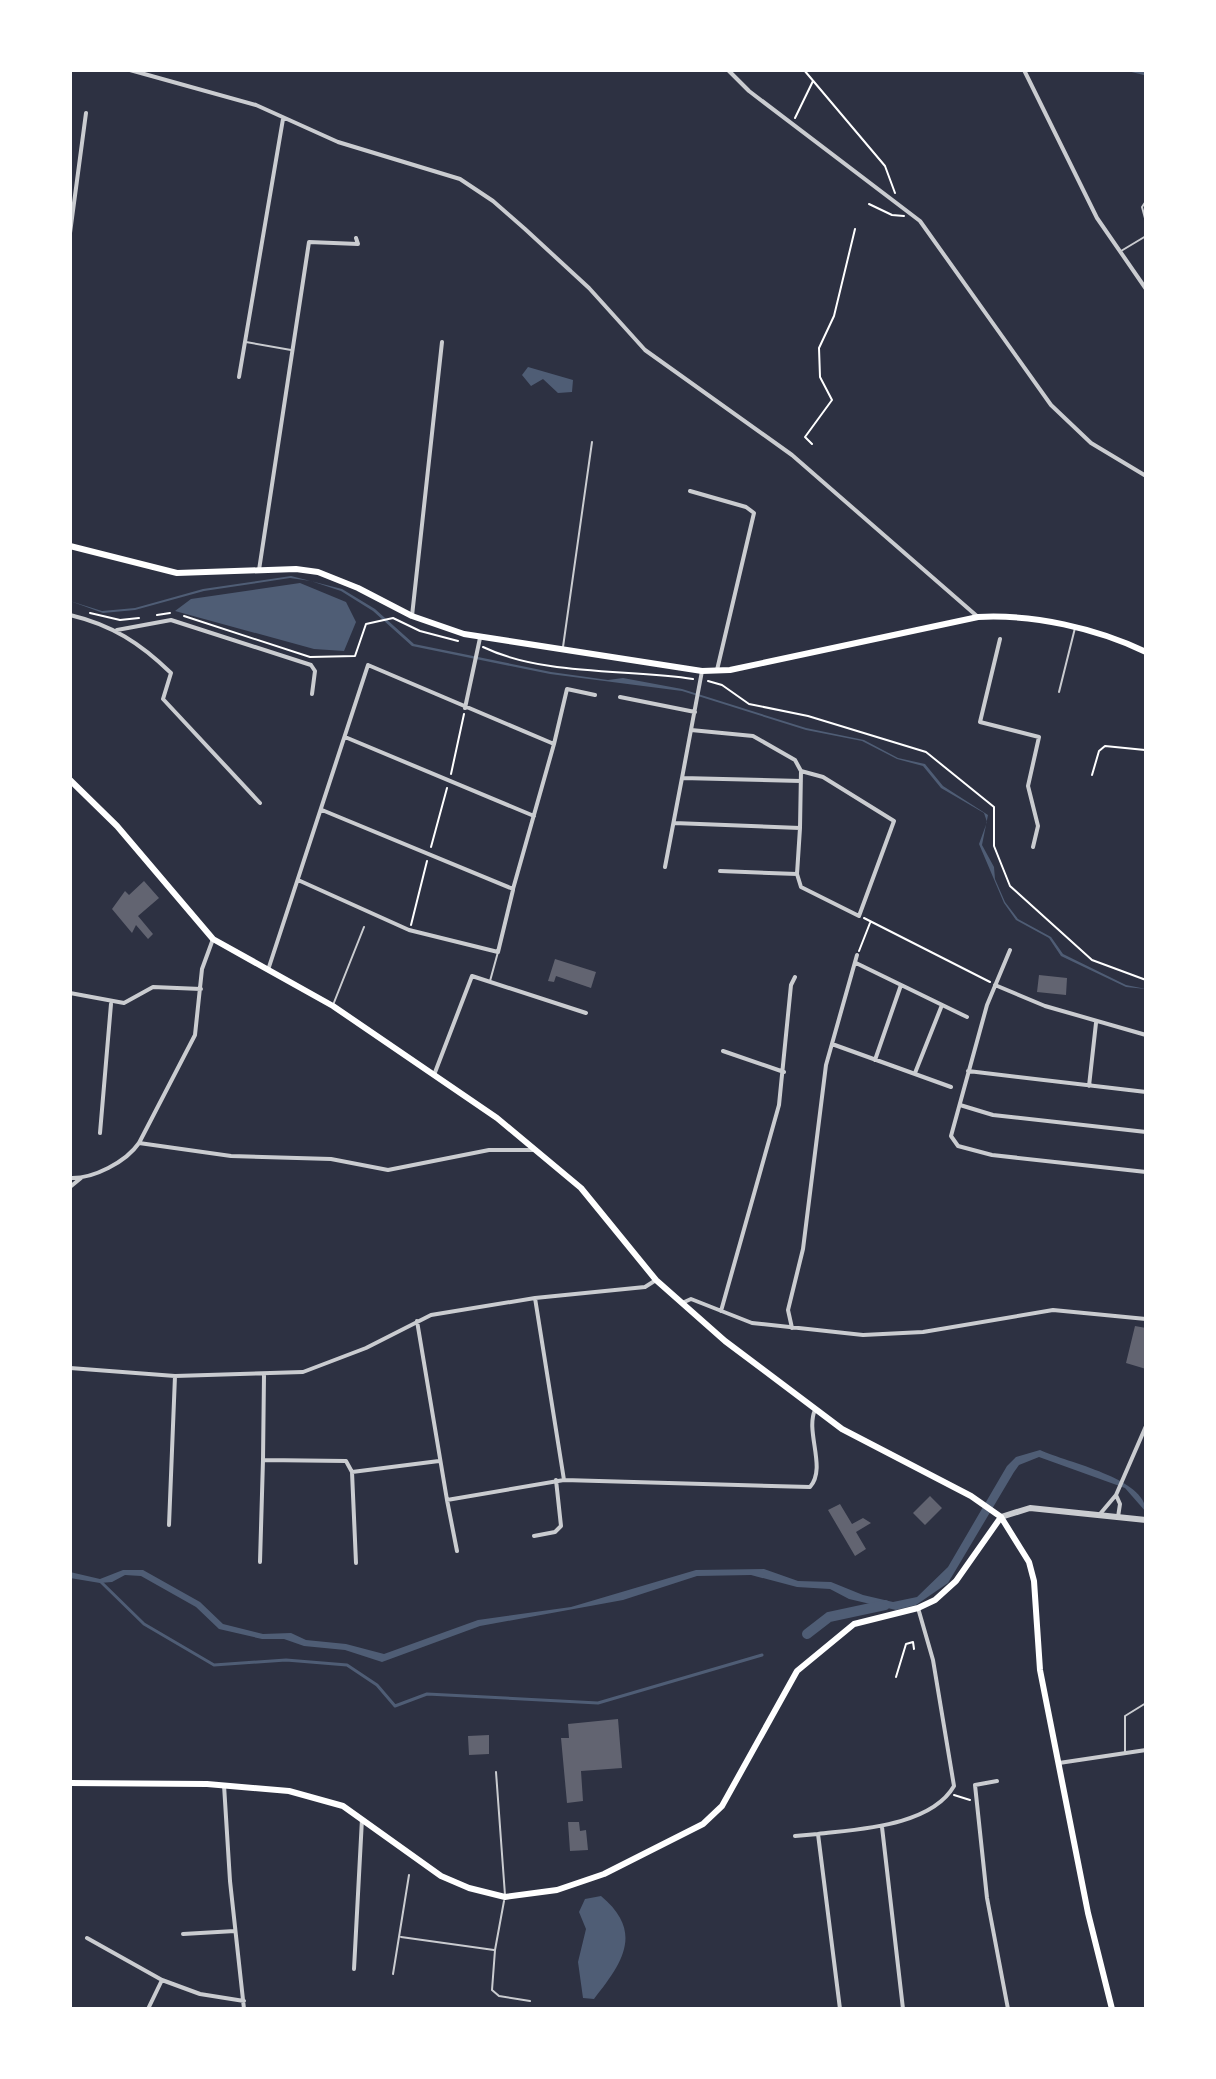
<svg xmlns="http://www.w3.org/2000/svg" width="1216" height="2079" font-family="Overpass,sans-serif">
	<rect width="100%" height="100%" fill="#2d3142"/>
	<path fill="#4f5d75" d="M528,367L573,380L572,392L558,393L543,379L531,386L522,375Z
		M291,576L342,589L375,609L414,644L551,672L608,680L623,678L682,689L806,728L864,740L898,758L925,764L943,786L988,815L982,845L994,867L995,879L1005,902L1018,919L1051,937L1063,954L1126,985L1146,989L1126,987L1061,956L1049,938L1016,920L1004,903L979,844L987,822L984,813L941,788L923,766L897,759L862,741L806,730L682,691L550,674L412,646L373,611L341,591L311,581L290,578L204,591L135,610L103,613L70,601L102,611L135,608L203,589Z
		M300,583L346,602L356,622L344,651L314,649L175,611L191,599Z
		M1040,1450C1068,1463 1146,1478 1146,1512L1125,1488L1039,1457L1019,1465L1014,1472L948,1583L916,1605L896,1610L849,1599L830,1589L797,1587L751,1575L697,1576L623,1600L480,1626L382,1662L345,1650L304,1646L284,1639H262L219,1629L196,1607L141,1576L125,1575L112,1582L100,1583L70,1578V1572L100,1579L123,1570H143L200,1602L223,1624L263,1634L291,1633L306,1640L346,1644L384,1654L478,1620L571,1607L696,1570L764,1569L798,1581L831,1582L863,1595L893,1602L917,1597L948,1567L1007,1466L1016,1457Z
		M601,1896C644,1932 623,1962 594,1999L583,1998L578,1962L586,1929L579,1912L585,1899Z"/>
	<g fill="none" stroke-linecap="round" stroke-linejoin="round">
		<path stroke="#4f5d75" stroke-width="3" d="M1130,70L1146,74
			M100,1581L144,1624L214,1665L286,1660L347,1665L377,1685L395,1706L427,1694L598,1703L762,1655"/>
		<path stroke="#4f5d75" stroke-width="10" d="M807,1634L829,1617L885,1605"/>
	</g>
	<path fill="#626471" d="M144,881L159,898L138,916L153,934L148,939L136,925L132,933L112,909L125,891L129,895Z
		M555,959L596,972L591,988L556,976L554,982L548,981Z
		M1039,975L1067,978L1066,995L1037,992Z
		M1135,1326L1146,1328V1369L1126,1363Z
		M930,1496L942,1508L925,1525L913,1513Z
		M840,1504L852,1524L863,1518L871,1523L856,1532L866,1549L855,1556L828,1510Z
		M618,1719L622,1768L581,1771L583,1801L567,1803L561,1738H569L568,1724Z
		M489,1735V1754L469,1755L468,1736Z
		M568,1822H579L580,1831L586,1830L588,1850L570,1851Z"/>
	<g fill="none" stroke-linecap="round" stroke-linejoin="round">
		<path stroke="#fff" stroke-width="2" d="M804,70L885,166L895,193
			M795,118L813,81
			M869,204L892,215L904,216
			M812,444L805,437L832,400L820,377L819,348L834,316L855,229
			M90,613L120,620L139,618
			M157,615L170,613
			M184,616L310,657L355,656L366,624L393,618L420,631L458,641
			M483,647C543,676 629,669 693,679
			M708,681L722,685L749,704L808,716L926,752L994,807V846L1010,886L1092,960L1146,980
			M451,774L464,714
			M1092,775L1099,751L1105,746L1145,750
			M431,847L447,788
			M864,918L990,982
			M411,925L427,861
			M859,951L870,923
			M896,1677L906,1644L913,1642L914,1649
			M954,1795L970,1800"/>
		<path stroke="#caccd0" stroke-width="2" d="M1146,201L1142,207L1146,222
			M1121,251L1146,236
			M246,342L291,350
			M563,647L592,442
			M1059,692L1075,628
			M490,981L498,952
			M333,1005L364,927
			M1125,1753V1716L1146,1703
			M496,1772L505,1895
			M504,1901L495,1950L492,1990L499,1996L530,2001
			M401,1937L494,1950
			M393,1974L409,1875"/>
		<path stroke="#caccd0" stroke-width="4" d="M130,70L256,105L338,142L460,179L493,201L525,229L589,288L645,350L792,455L978,617
			M728,70L749,91L920,221L1051,405L1091,443L1146,476
			M1024,70L1097,218L1146,289
			M70,233L86,113
			M239,377L283,119
			M690,491L746,507L754,513L717,670
			M259,570L309,242L358,244L356,238
			M70,615C112,625 140,643 171,673L163,699L260,803
			M412,616L442,342
			M117,630L171,620L311,665L315,671L312,694
			M1000,639L980,722L1039,737L1028,786L1038,826L1033,847
			M620,697L695,712
			M465,708L480,638
			M691,730L753,736L795,760L801,771L800,828
			M345,737L534,816
			M554,744L567,689L595,695
			M682,778L702,671
			M674,823L800,828L797,874L801,887L859,916L894,821L823,777L801,771
			M665,867L682,778L801,781
			M720,871L797,874
			M298,880L409,930L498,952L513,890
			M1010,950L987,1005L951,1136L958,1146L992,1155L1146,1172
			M856,963L967,1017
			M268,970L368,665L554,744L513,889L322,810
			M995,985L1045,1006L1146,1035
			M70,993L124,1003L153,987L201,989
			M832,1044L951,1087
			M723,1051L784,1072
			M875,1060L901,985
			M968,1071L1146,1092
			M915,1073L942,1005
			M434,1075L472,976L586,1013
			M1089,1086L1096,1023
			M960,1105L993,1115L1146,1132
			M100,1133L111,1004
			M139,1143L231,1156L331,1159L388,1170L489,1150H536
			M70,1178C93,1179 126,1162 139,1143L195,1035L202,969L213,939
			M70,1187L81,1178
			M682,1303L691,1299L752,1323L863,1335L923,1332L1053,1310L1146,1319
			M721,1311L779,1105L791,985L795,977
			M417,1321L447,1500
			M792,1328L788,1310L803,1249L826,1065L857,955
			M70,1368L175,1376L303,1372L366,1348L431,1315L535,1298
			M263,1460L264,1375
			M352,1472L356,1563
			M564,1480L535,1298L645,1287L656,1280
			M1116,1495L1120,1504L1118,1517
			M1100,1514L1116,1495L1146,1426
			M169,1525L175,1376
			M534,1536L555,1532L561,1526L556,1480
			M457,1551L447,1500L564,1480L810,1487C827,1468 805,1432 815,1410
			M260,1562L263,1460L346,1461L352,1472L439,1461
			M1059,1763L1146,1750
			M997,1781L975,1785L987,1898L1008,2009
			M224,1785L230,1881L244,2009
			M882,1827L903,2009
			M795,1836L818,1834
			M183,1934L235,1931
			M87,1938L162,1980
			M354,1969L362,1819
			M148,2009L162,1980L200,1994L244,2001
			M840,2009L818,1834C859,1829 931,1826 954,1786L933,1660L918,1608"/>
		<path stroke="#caccd0" stroke-width="6" d="M1001,1517L1030,1508L1146,1520"/>
		<path stroke="#fff" stroke-width="6" d="M70,546L177,573L296,569L318,572L358,588L412,616L464,634L702,671L730,670L978,617C1033,614 1096,628 1146,652
			M70,780L117,826L213,939L333,1006L497,1118L581,1188L656,1280L725,1341L842,1429L971,1496L1001,1517L1029,1562L1034,1581L1040,1670L1088,1913L1112,2009
			M70,1783L207,1784L289,1791L343,1806L441,1876L469,1888L505,1897L557,1890L604,1874L703,1824L722,1806L797,1671L854,1624L918,1608L935,1600L956,1581L1001,1517"/>
	</g>
	<rect width="1216" height="2079" fill="none" stroke="#ffffff" stroke-width="144"/>
</svg>
